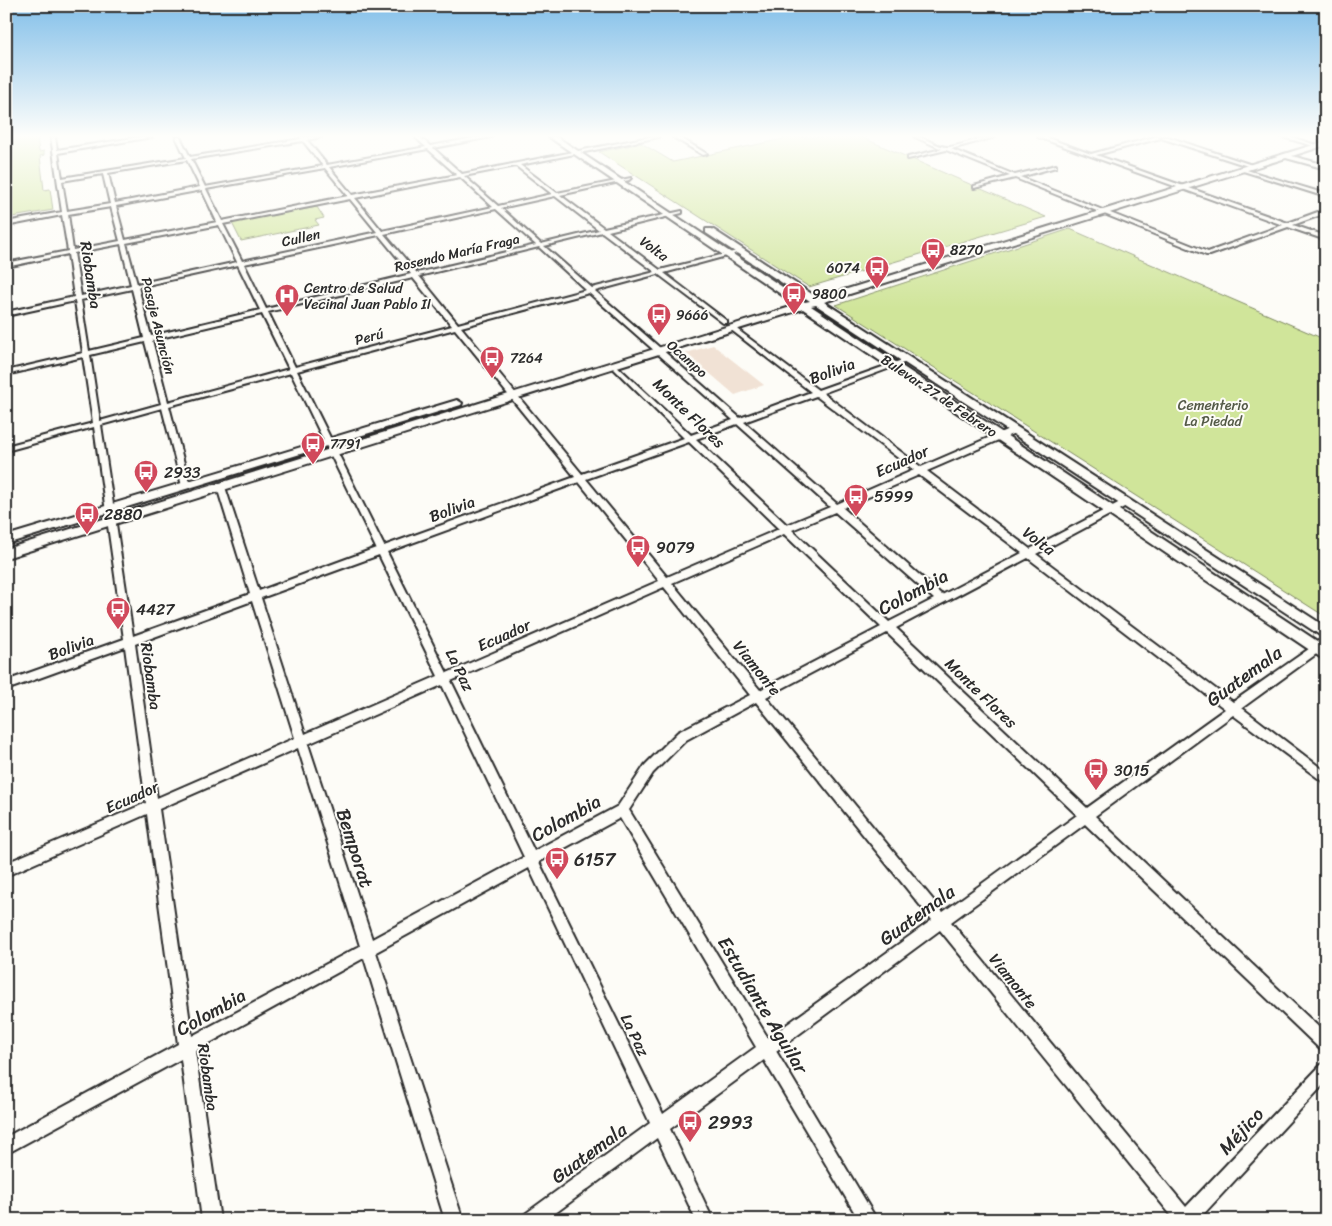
<svg xmlns="http://www.w3.org/2000/svg" width="1332" height="1226" font-family="Sriracha,sans-serif">
	<rect width="100%" height="100%" fill="#fdfcf7"/>
	<filter id="ink" filterUnits="userSpaceOnUse"><feTurbulence type="fractalNoise" baseFrequency=".02" numOctaves="2"/><feDisplacementMap in="SourceGraphic" scale="10" xChannelSelector="R" yChannelSelector="G"/><feConvolveMatrix kernelMatrix="1 2 1 2 8 2 1 2 1" color-interpolation-filters="sRGB"/></filter>
	<g filter="url(#ink)">
		<path fill="#f1e2d5" d="M713,345L764,385L735,395L686,353Z"/>
		<path fill="#d0e59a" stroke="#7e8862" d="M6,137H37L39,152L44,151V155L40,156L44,190L50,189L53,210L6,218Z
			M793,137H861L1046,217L809,287L599,152L641,143L673,162Z
			M317,207L324,218L315,220L319,225L241,241L232,223Z
			M1070,229L1326,340V617L836,305Z"/>
		<g fill="none" stroke-linecap="round" stroke-linejoin="round">
			<defs>
				<path id="street" d="M51,137H55L57,150L140,137H152L58,153L62,178L186,158L176,137H180L190,157L301,139L300,137H321L307,140L327,165L426,147L415,137H420L430,146L480,137H491L433,148L462,174L649,137H659L520,165L557,193L631,178L629,180L560,195L604,228L682,211V213L608,231L660,270L741,250V252L664,273L727,321V323H723L658,274L595,291L740,418L811,392L730,329V327H734L818,390L905,359H909V361L823,393L921,467L1011,428H1017V432L927,471L1030,549L1122,501H1128L1129,503L1128,505L1036,554L1233,702L1326,637V647L1242,708L1326,772V784L1233,715L1095,816L1326,1034V1052L1321,1050L1085,824L951,922L1186,1207L1321,1065L1326,1062V1082L1198,1220H1175L940,930L776,1051L877,1220H859L764,1060L670,1129L713,1220H696L657,1138L546,1220H523L525,1214L650,1123L529,868L376,952L463,1220H445L364,958L195,1051L220,1220H202L181,1059L6,1154V1137L178,1044L147,814L6,876V863L146,803L125,647L6,690V681L124,639L94,427L6,451V446L93,423L83,357L6,375V371L83,353L75,301L6,316V312L74,297L68,254L6,267V263L68,251L62,215L6,226V222L62,212ZM303,141L323,166L205,187L191,159ZM428,149L457,175L352,195L329,167ZM187,160L200,187L115,203L108,173ZM516,166L552,194L498,206L464,176ZM325,168L348,196L222,221L206,189ZM103,174L110,204L67,211L62,181ZM460,177L493,207L382,231L355,198ZM202,190L217,222L125,240L116,206ZM555,196L599,230L541,244L501,208ZM350,199L377,232L242,261L223,224ZM111,207L120,241L73,250L68,214ZM496,209L536,245L417,273L384,234ZM219,225L237,262L137,284L126,243ZM602,232L655,272L592,288L544,246ZM379,235L411,274L266,309L244,264ZM121,244L131,285L81,296L74,253ZM539,247L586,290L458,324L419,276ZM238,265L260,310L151,336L138,287ZM413,278L452,326L295,367L268,312ZM132,289L144,338L89,351L81,300ZM589,293L733,420L691,435L615,364H611V366L684,438L582,474L461,327ZM262,314L289,369L168,402L152,340ZM455,329L575,477L384,546L297,371ZM145,342L161,404L100,421L90,355ZM291,373L376,548L259,591L225,487L224,485H218L217,487L250,594L133,636L101,425L162,408L182,486L183,488H189L190,486L169,406ZM816,396L914,470L837,504L744,422ZM737,424L830,507L787,525L696,439ZM689,442L779,529L667,577L586,479ZM919,475L1022,553L942,595L843,508ZM579,482L659,581L447,673L387,552ZM835,512L934,599L889,622L792,530ZM784,534L881,627L760,690L672,583ZM379,555L438,676L305,734L261,598ZM1028,558L1225,709L1087,808L896,628ZM664,587L750,695L678,732L645,765L618,806L534,851L451,681ZM252,601L295,738L157,798L135,644ZM887,633L1077,815L943,912L766,697ZM442,685L524,857L372,939L308,744ZM756,702L932,920L768,1038L629,810L653,773L686,740ZM298,748L360,946L192,1036L159,809ZM620,818L756,1047L663,1114L539,862Z
					M673,137H679L707,154L703,155Z
					M915,137C927,137 938,148 949,147C964,145 979,137 995,137L951,149L1015,175L1056,165V167L1020,177L1208,252L1283,225L1038,137H1045L1091,154L1154,137H1168L1255,166L1251,167L1161,138L1096,155L1288,223L1326,209V213L1293,225L1326,236V240L1288,227L1210,255H1206L1015,178L974,188V186L1010,176L946,150L908,159V157L942,149Z
					M1283,137H1291L1319,146L1317,147Z
					M1321,139L1326,140V142L1319,141Z
					M1240,168L1326,194V197L1240,170Z"/>
				<path id="secondary" d="M549,137H557L805,302L810,301L706,233V229H712L818,298L1326,141V145L1292,156L1326,165V169L1286,158L824,302L1326,627V639L816,305L811,306L1326,647V661L803,309L6,558V549L797,305Z
					M457,400L462,403L461,405L6,544V536Z"/>
			</defs>
			<use href="#street" stroke="#2b2b2b" stroke-width="4"/>
			<use href="#secondary" stroke="#2b2b2b" stroke-width="4"/>
			<use href="#street" fill="#fdfcf7" fill-rule="evenodd"/>
			<use href="#secondary" fill="#fdfcf7" fill-rule="evenodd"/>
		</g>
	</g>
	<linearGradient id="sky" x2="0" y2="1"><stop stop-color="#82bfe9"/><stop offset="0.44" stop-color="#fefefb"/><stop offset="1" stop-color="#fefefb" stop-opacity="0"/></linearGradient>
	<rect width="1332" height="309" fill="url(#sky)"/>
	<defs>
		<symbol id="bus-pin" viewBox="-11 -11 22 30"><path d="M0 17L-7.5 6A9.5 9.5 0 1 1 7.5 6Z" fill="#d1495b" stroke="#fdfcf7"/><path d="M-5-6H5V4H4V6H2V4H-2V6H-4V4H-5ZM-3.5-4V0h7V-4ZM-3.5 1.2v1.5H-2V1.2ZM2 1.2v1.5H3.5V1.2Z" fill="#fff"/></symbol>
		<symbol id="hospital-pin" viewBox="-11 -11 22 30"><path d="M0 17L-7.5 6A9.5 9.5 0 1 1 7.5 6Z" fill="#d1495b" stroke="#fdfcf7"/><path d="M-5-5h3v3.5h4V-5h3V5h-3V1.5h-4V5h-3Z" fill="#fff"/></symbol>
	</defs>
	<g fill-rule="evenodd">
		<use href="#bus-pin" x="919" y="236" width="28" height="38"/>
		<use href="#bus-pin" x="863" y="254" width="28" height="38"/>
		<use href="#bus-pin" x="780" y="280" width="28" height="38"/>
		<use href="#hospital-pin" x="273" y="282" width="28" height="38"/>
		<use href="#bus-pin" x="645" y="301" width="28" height="38"/>
		<use href="#bus-pin" x="478" y="344" width="28" height="38"/>
		<use href="#bus-pin" x="299" y="430" width="28" height="38"/>
		<use href="#bus-pin" x="132" y="458" width="28" height="38"/>
		<use href="#bus-pin" x="842" y="482" width="28" height="38"/>
		<use href="#bus-pin" x="73" y="500" width="28" height="38"/>
		<use href="#bus-pin" x="624" y="533" width="28" height="38"/>
		<use href="#bus-pin" x="104" y="595" width="28" height="38"/>
		<use href="#bus-pin" x="1082" y="756" width="28" height="38"/>
		<use href="#bus-pin" x="543" y="845" width="28" height="38"/>
		<use href="#bus-pin" x="676" y="1108" width="28" height="38"/>
	</g>
	<g text-anchor="middle" dominant-baseline="central" stroke-width="4" stroke-linejoin="round" paint-order="stroke">
		<g font-size="14" fill="#2b2b2b" stroke="#fdfcf7">
			<text transform="translate(301 238) rotate(-12)">Cullen</text>
			<text transform="translate(654 249) rotate(37)">Volta</text>
			<text transform="translate(457 253) rotate(-13)">Rosendo María Fraga</text>
			<text transform="translate(158 326) rotate(76)">Pasaje Asunción</text>
			<text transform="translate(369 337) rotate(-15)">Perú</text>
			<text transform="translate(687 359) rotate(42)">Ocampo</text>
			<text transform="translate(939 396) rotate(34)">Bulevar 27 de Febrero</text>
		</g>
		<g font-size="14" fill="#2b2b2b" stroke="#fdfcf7" text-anchor="start">
			<text x="950" y="250">8270</text>
			<text x="860" y="268" text-anchor="end">6074</text>
			<text x="304" y="288">Centro de Salud<tspan x="304" dy="16">Vecinal Juan Pablo II</tspan></text>
			<text x="812" y="294">9800</text>
			<text x="676" y="315">9666</text>
			<text x="510" y="358">7264</text>
			<text x="330" y="444">7791</text>
		</g>
		<g font-size="14" fill="#545a47" stroke="#fdfcf7">
			<text x="1213" y="405">Cementerio<tspan x="1213" dy="16">La Piedad</tspan></text>
		</g>
		<g font-size="16" fill="#2b2b2b" stroke="#fdfcf7">
			<text transform="translate(91 275) rotate(81)">Riobamba</text>
			<text transform="translate(832 371) rotate(-20)">Bolivia</text>
			<text transform="translate(689 413) rotate(44)">Monte Flores</text>
			<text transform="translate(902 461) rotate(-24)">Ecuador</text>
			<text transform="translate(452 509) rotate(-20)">Bolivia</text>
			<text transform="translate(1039 541) rotate(37)">Volta</text>
			<text transform="translate(504 635) rotate(-24)">Ecuador</text>
			<text transform="translate(71 647) rotate(-20)">Bolivia</text>
			<text transform="translate(757 668) rotate(51)">Viamonte</text>
			<text transform="translate(460 670) rotate(64)">La Paz</text>
			<text transform="translate(151 676) rotate(82)">Riobamba</text>
			<text transform="translate(981 693) rotate(44)">Monte Flores</text>
			<text transform="translate(132 797) rotate(-24)">Ecuador</text>
			<text transform="translate(1013 981) rotate(51)">Viamonte</text>
			<text transform="translate(635 1035) rotate(64)">La Paz</text>
			<text transform="translate(208 1077) rotate(82)">Riobamba</text>
		</g>
		<g font-size="16" fill="#2b2b2b" stroke="#fdfcf7" text-anchor="start">
			<text x="164" y="472">2933</text>
			<text x="874" y="496">5999</text>
			<text x="104" y="514">2880</text>
			<text x="656" y="547">9079</text>
			<text x="136" y="609">4427</text>
			<text x="1114" y="770">3015</text>
		</g>
		<g font-size="19" fill="#2b2b2b" stroke="#fdfcf7">
			<text transform="translate(913 592) rotate(-28)">Colombia</text>
			<text transform="translate(1244 676) rotate(-36)">Guatemala</text>
			<text transform="translate(566 818) rotate(-29)">Colombia</text>
			<text transform="translate(355 848) rotate(72)">Bemporat</text>
			<text transform="translate(917 915) rotate(-36)">Guatemala</text>
			<text transform="translate(763 1005) rotate(59)">Estudiante Aguilar</text>
			<text transform="translate(211 1012) rotate(-29)">Colombia</text>
			<text transform="translate(1241 1131) rotate(-47)">Méjico</text>
			<text transform="translate(589 1153) rotate(-36)">Guatemala</text>
		</g>
		<g font-size="19" fill="#2b2b2b" stroke="#fdfcf7" text-anchor="start">
			<text x="574" y="859">6157</text>
			<text x="708" y="1122">2993</text>
		</g>
	</g>
	<rect width="1332" height="1226" fill="none" stroke="#fdfcf7" stroke-width="25"/>
	<rect x="12" y="12" width="1307" height="1201" fill="none" stroke="#2b2b2b" stroke-width="2" filter="url(#ink)"/>
</svg>
